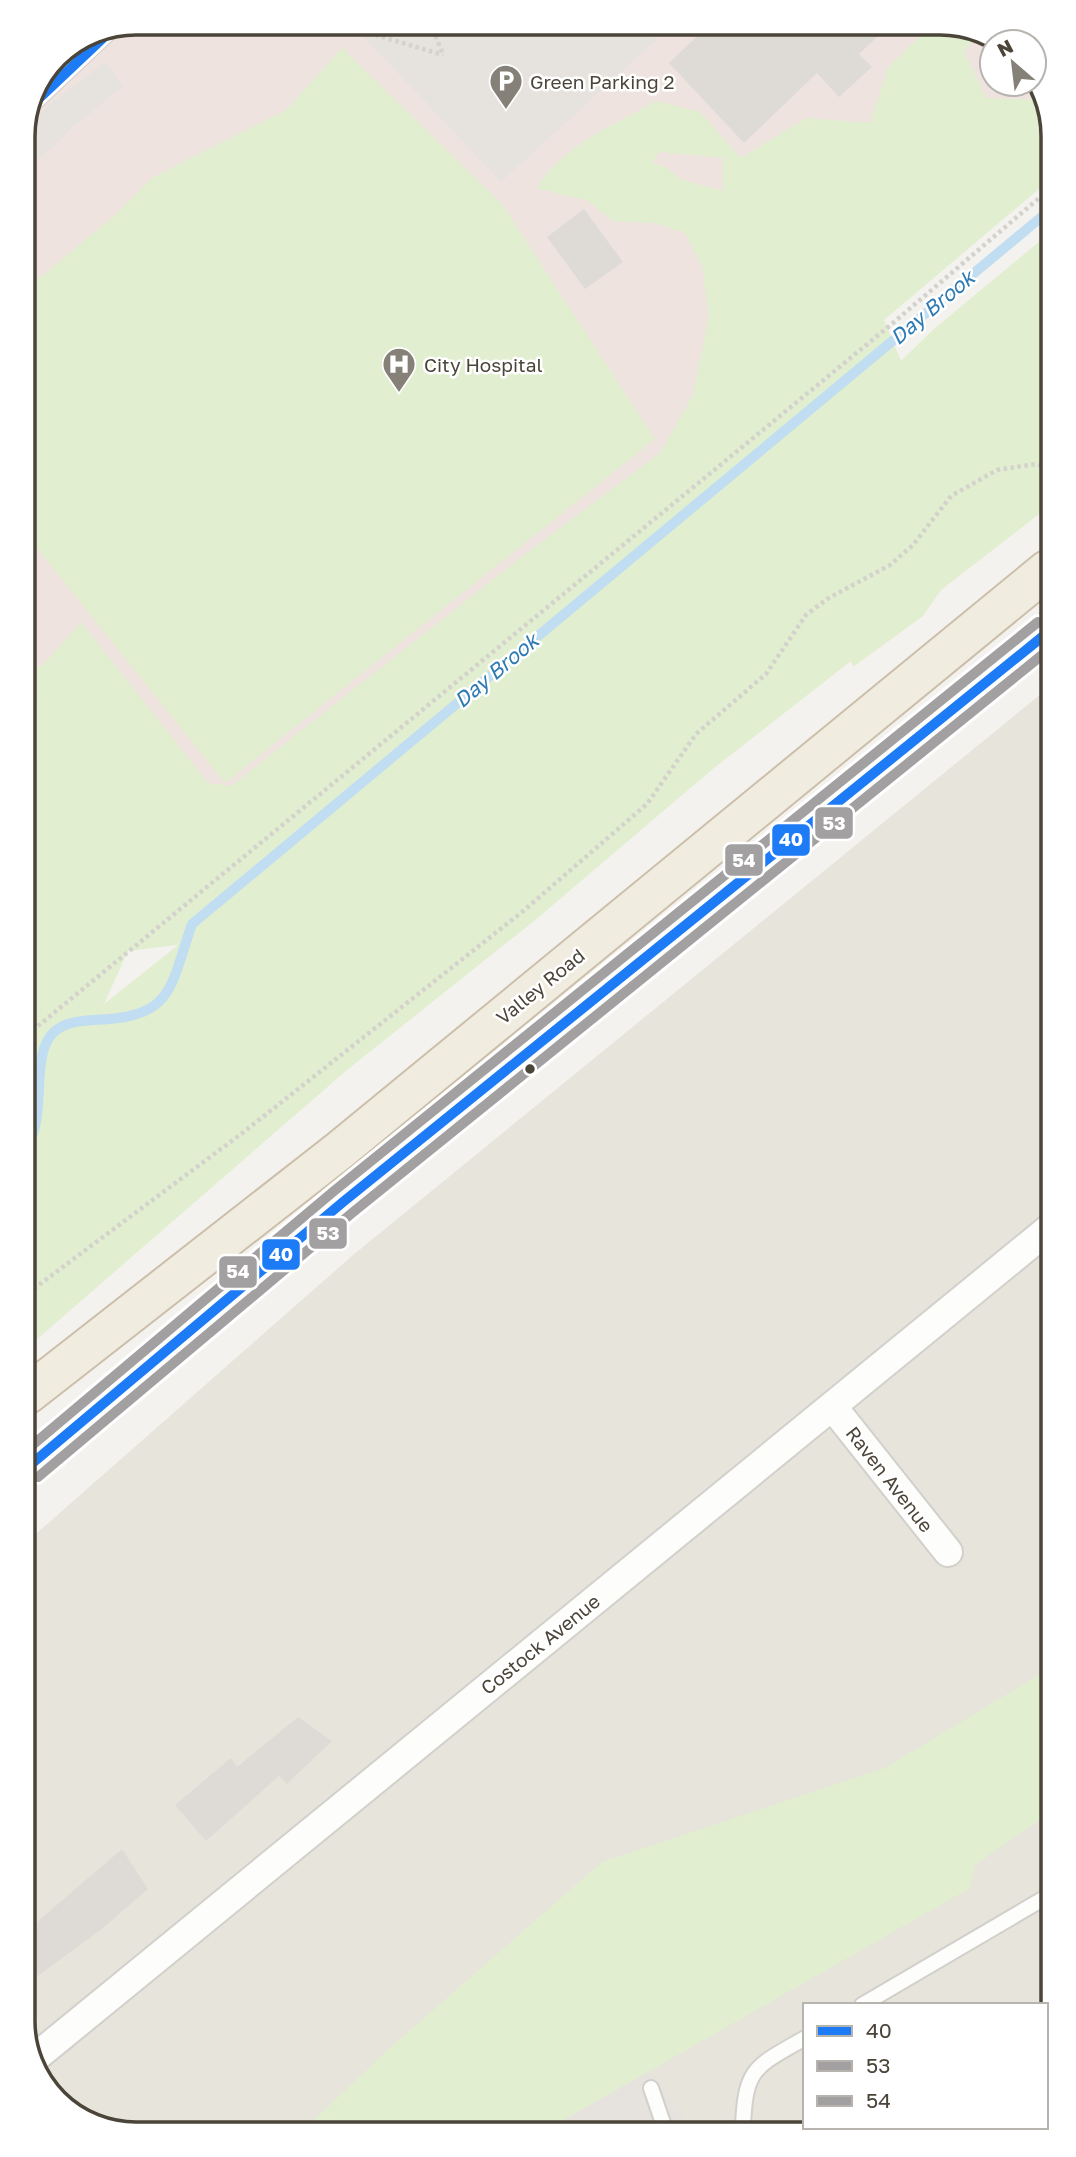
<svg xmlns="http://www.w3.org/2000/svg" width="1076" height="2157" font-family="'Golos Text',sans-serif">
	<rect width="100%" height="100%" fill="#f4f2ee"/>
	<path fill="#e7e4dc" d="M1047,689L1053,2022L1046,2045V2005H805V2127H833L129,2134L67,2111L31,2064L29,1540L353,1255Z"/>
	<path fill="#eee3df" d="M136,23H948L999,42H992V84H1034V79L1045,93V168L27,1011L23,129L56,56Z"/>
	<path fill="#e1eecf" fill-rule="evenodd" d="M934,23H948L979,34L964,51L986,98L1045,100V184L884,320L901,361L935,328L1045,237L1047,508L941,590L923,616L853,667L851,661L714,768L534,921L347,1070L28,1347L25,669L43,665L81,622L208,783L231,786L524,555L660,453L693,395L709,315L702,266L685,233L655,223L613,221L588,201L537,188C562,145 615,124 657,101L700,112L741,158L806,118L870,123L889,66ZM659,152L723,158V191L680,179L666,167L653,163ZM177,945V946L104,1004L128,951Z
		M342,48L502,204L655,439L225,783L25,533L24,291L115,215L152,178L286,110Z
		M1052,1667V1811L975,1865L970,1888L546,2130L301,2132L391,2047L602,1862L885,1768Z"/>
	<path fill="#e6e3df" d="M395,23H641L656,40L501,182L362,35Z
		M105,62L123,86L72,128L23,175V131L55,100Z
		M648,2073L683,2116L687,2129L546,2130Z"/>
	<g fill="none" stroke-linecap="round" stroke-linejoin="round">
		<path stroke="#c0ddf1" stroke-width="10" d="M27,1145C48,1117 29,1055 54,1032C65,1022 80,1021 94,1020C174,1017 169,990 192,924L1045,214"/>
	</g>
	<path fill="#dedbd6" d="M711,23H892L859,54L872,67L839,97L817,73L744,143L669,63Z
		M584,209L623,262L585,289L547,237Z
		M298,1717L332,1741L287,1784L279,1776L206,1841L175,1805L231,1758L237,1767Z
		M122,1849L148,1889L103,1928L31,1981V1927Z"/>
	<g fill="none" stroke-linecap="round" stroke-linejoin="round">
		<defs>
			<path id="service" d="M36,101L106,35
				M862,2005L1053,1893
				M651,2088L665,2129
				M743,2128C745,2067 755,2067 805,2038"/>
			<path id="minor" d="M832,1406L948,1552
				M31,2061L1050,1228"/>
			<path id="trunk" d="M28,1394L340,1150L1047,570
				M29,1466L343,1202L1047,633"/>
		</defs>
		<use href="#service" stroke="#d2d0cb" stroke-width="18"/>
		<use href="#minor" stroke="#d2d0cb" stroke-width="32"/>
		<use href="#trunk" stroke="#ccbfa9" stroke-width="42"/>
		<path stroke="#d3d2cc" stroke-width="4.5" stroke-dasharray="3.5 3.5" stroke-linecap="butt" d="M359,23L366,32L443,55
			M430,23L443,54
			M27,1035L893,323L1045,193
			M28,1293L245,1131L522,912L647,804L696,734L766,674L806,615L827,599L890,565L913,545L951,496L997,470L1036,464L1046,467"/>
		<use href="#service" stroke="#fdfdfc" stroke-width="14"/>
		<use href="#minor" stroke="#fdfdfc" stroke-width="28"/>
		<use href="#trunk" stroke="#f0ece0" stroke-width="38"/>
		<defs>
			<path id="bus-1" d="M36,101L106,35
				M29,1466L343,1202L1047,633"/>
			<path id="bus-2" d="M38,1477L352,1213L1047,651"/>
			<path id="bus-3" d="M29,1448L334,1191L1038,622"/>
		</defs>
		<use href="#bus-1" stroke="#fff" stroke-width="16"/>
		<use href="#bus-2" stroke="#fff" stroke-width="16"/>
		<use href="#bus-3" stroke="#fff" stroke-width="16"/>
		<use href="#bus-1" stroke="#1e7bf6" stroke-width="10"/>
		<use href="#bus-2" stroke="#a2a0a0" stroke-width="10"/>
		<use href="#bus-3" stroke="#a2a0a0" stroke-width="10"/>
	</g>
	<defs>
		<symbol id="parking-pin" viewBox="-11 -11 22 30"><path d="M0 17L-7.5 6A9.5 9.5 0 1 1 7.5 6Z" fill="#868178" stroke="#fff"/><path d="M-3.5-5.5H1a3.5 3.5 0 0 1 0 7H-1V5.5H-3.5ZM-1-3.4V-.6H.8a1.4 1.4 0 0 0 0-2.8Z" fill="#fff"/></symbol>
		<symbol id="hospital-pin" viewBox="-11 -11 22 30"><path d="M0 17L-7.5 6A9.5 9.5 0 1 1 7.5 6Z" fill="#868178" stroke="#fff"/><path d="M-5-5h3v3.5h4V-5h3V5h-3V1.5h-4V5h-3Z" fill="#fff"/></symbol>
	</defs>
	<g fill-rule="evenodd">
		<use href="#parking-pin" x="487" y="62" width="38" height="52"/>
		<use href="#hospital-pin" x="380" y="345" width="38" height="52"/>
	</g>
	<circle fill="#4b4439" stroke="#fff" stroke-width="2.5" cx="530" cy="1069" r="6"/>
	<g text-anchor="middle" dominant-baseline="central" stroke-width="5" stroke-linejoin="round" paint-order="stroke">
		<g font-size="19" fill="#4b4439" stroke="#fff" text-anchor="start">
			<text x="530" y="81">Green Parking 2</text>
			<text x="424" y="364">City Hospital</text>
		</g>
		<g font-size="19" fill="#4b4439" stroke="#fff">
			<text transform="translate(540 986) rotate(-39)">Valley Road</text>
			<text transform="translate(890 1479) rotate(52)">Raven Avenue</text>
			<text transform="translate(540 1644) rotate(-39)">Costock Avenue</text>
		</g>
		<g font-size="21" font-style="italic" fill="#2e7ab2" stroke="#fff">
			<text transform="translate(932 307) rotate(-40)">Day Brook</text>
			<text transform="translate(496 670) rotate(-40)">Day Brook</text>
		</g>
	</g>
	<path d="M0 0H1076V2157H0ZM136 35H940A101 101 0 0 1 1041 136V2021A101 101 0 0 1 940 2122H136A101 101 0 0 1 35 2021V136A101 101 0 0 1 136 35Z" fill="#fff" fill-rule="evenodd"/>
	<path fill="none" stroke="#4b4439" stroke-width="3.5" d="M136 35H940A101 101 0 0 1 1041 136V2021A101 101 0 0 1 940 2122H136A101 101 0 0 1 35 2021V136A101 101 0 0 1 136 35Z"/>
	<g stroke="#fff" stroke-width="2.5">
		<rect x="814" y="806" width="40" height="34" rx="7" fill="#a2a0a0"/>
		<rect x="771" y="823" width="40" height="34" rx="7" fill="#1e7bf6"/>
		<rect x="724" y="843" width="40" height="34" rx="7" fill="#a2a0a0"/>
		<rect x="308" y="1217" width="40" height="33" rx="7" fill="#a2a0a0"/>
		<rect x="261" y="1238" width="40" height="33" rx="7" fill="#1e7bf6"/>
		<rect x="218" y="1255" width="40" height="34" rx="7" fill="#a2a0a0"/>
	</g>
	<g font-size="19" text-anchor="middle" font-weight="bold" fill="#fff">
		<text x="834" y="830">53</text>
		<text x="791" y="846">40</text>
		<text x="744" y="867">54</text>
		<text x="328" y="1240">53</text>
		<text x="281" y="1261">40</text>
		<text x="238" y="1278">54</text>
	</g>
	<rect x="803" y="2003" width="245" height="126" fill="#ffffff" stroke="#b7b4b0" stroke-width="2"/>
	<rect x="817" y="2026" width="35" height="10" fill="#1e7bf6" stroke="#b7b4b0" stroke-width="2"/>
	<text x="866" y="2038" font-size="21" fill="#4b4439">40</text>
	<rect x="817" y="2061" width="35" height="10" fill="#a2a0a0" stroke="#b7b4b0" stroke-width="2"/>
	<text x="866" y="2073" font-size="21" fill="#4b4439">53</text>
	<rect x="817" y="2096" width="35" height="10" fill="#a2a0a0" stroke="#b7b4b0" stroke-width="2"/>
	<text x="866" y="2108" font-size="21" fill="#4b4439">54</text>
	<g transform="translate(1013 63) rotate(332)"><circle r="33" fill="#ffffff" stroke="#b7b4b0" stroke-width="2"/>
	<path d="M0-5L12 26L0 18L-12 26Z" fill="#868178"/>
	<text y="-10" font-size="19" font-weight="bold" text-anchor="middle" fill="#4b4439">N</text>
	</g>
</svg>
